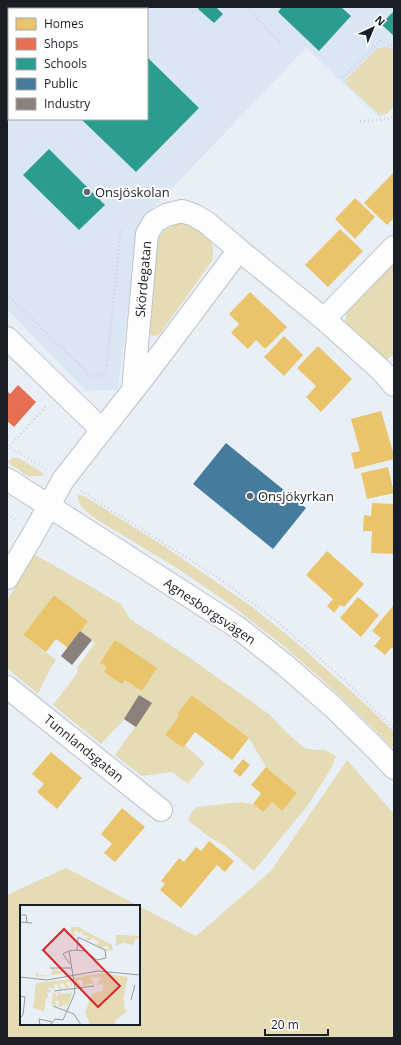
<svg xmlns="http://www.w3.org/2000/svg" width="401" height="1045" font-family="'Open Sans',sans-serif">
	<rect width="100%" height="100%" fill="#e9eff6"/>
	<path fill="#dbe6f5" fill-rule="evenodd" d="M7,7H394V104L380,118L306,48L154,207L137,231L118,390L86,391L7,309ZM9,9H147V119H9Z"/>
	<path fill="#e5dcb5" d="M389,47L394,52V105L387,114L380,115L346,84L345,81L378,48Z
		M183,223C189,224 193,226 198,229C210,238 216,245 212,261L159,335L153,336L149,333L155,244L164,230L176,224Z
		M394,263V355L384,360L355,333L345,321L347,310Z
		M12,458H19L43,473V475C37,477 29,477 24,474C21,472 19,469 16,468C13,466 11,466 8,462Z
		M77,495L84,496L167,548L255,609L298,644L363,702L394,732V749L338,694L284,646L231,605L180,570L96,519C86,511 80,508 77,495Z
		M34,554L121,604L130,619L187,656L269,714L285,731L304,748L315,750H325L336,756L332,767L308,805L254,871L225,846L209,837L188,820L191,813L197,807L241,802L253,804L263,812L272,802L282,811L297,793L266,767L249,738L192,695L177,714L179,716L165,735L183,748L185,745L205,763L188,784L172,772L142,776L115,755L135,727L124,719L101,744L53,705L78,672L77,668L95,643L80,631L88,621L54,595L23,635L56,660L50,669L38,694L7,668V601Z
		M347,760L394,814V1038H7V895L66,868L139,906H21V1024H139V906L196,936L271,871Z"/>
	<path fill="#e9c46a" d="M394,172V218L387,225L364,203Z
		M355,198L375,217L355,239L335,219Z
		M340,229L363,251L328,287L305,265Z
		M250,292L287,327L265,349L256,340L248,349L231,333L239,324L229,314Z
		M284,336L303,355L284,376L264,357Z
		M318,346L352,379L321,412L306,397L316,386L297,368Z
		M381,411L394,455V459L355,469L351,453L360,451L351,419Z
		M388,467L394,493L367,499L361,473Z
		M372,503L394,504V554L371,553L372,531H363L364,515L371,516Z
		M327,551L364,584L344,607L340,605L334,613L327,606L333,599L306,575Z
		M54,595L88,621L68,648L56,639L46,652L23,635Z
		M358,597L379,615L361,637L340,618Z
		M393,606L394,607V649L392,647L385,655L374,646L381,638L372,631Z
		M115,640L157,668L142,691L125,680L122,684L104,672L107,667L100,663Z
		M192,695L249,738L232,760L195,732L183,748L165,735L179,716L177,714Z
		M51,752L82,778L57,809L37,792L44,784L32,774Z
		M243,759L250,765L240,777L233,771Z
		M266,767L297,793L282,811L272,802L263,812L253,804L261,793L251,785Z
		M122,808L145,827L115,862L104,853L112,844L101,834Z
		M209,841L234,861L225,872L217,865L181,908L160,890L165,884L161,881L179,858L184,862L196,847L201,851Z"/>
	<path fill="#e76f51" d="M18,385L36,402L14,427L7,421V391L10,394Z"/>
	<path fill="#2a9d8f" d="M7,7H87L85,9H9V48L7,50Z
		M200,7H216L223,14L214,23L198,9Z
		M282,7H341L351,16L319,51L278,12Z
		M394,11V36L381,24Z
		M147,57L199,108L136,172L81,119H147Z
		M49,149L105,205L79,230L23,175Z"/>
	<path fill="#457b9d" d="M226,443L306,508L273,549L193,484Z"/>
	<path fill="#8a817c" d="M80,631L92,640L72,665L61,656Z
		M139,695L152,703L136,727L124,719Z"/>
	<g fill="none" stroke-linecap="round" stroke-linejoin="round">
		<defs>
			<path id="minor" d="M324,319L394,247
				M7,338L102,430
				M133,390L147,234L154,222L166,215L182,211L194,215L206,222L239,250
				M7,479L237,627L285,665L333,707L378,751L394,768
				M7,578L34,533L63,480L149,370L239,250L324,319L382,371L394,385
				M7,687L161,810"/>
		</defs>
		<use href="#minor" stroke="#bcc2c9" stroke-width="24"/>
		<path stroke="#d0d2d5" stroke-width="2.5" stroke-dasharray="1 3" stroke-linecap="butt" d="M245,7L284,46
			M343,78L380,41L394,46
			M360,121L390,119L394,115
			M7,294L92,377L101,376L106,370L121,229
			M7,446L46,469
			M10,446L47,405
			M81,491L220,579L274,619L349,684L394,729
			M7,515L17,521"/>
		<use href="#minor" stroke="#fcfdfe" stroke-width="22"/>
	</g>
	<g fill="#62686f" stroke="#fff" stroke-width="1.5">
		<circle cx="87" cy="192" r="4"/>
		<circle cx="250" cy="496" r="4"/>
	</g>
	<g text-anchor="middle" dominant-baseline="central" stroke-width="4" stroke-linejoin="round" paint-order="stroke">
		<g font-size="13" fill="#1a1f27" stroke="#fff" text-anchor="start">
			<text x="95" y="192">Onsjöskolan</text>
			<text x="258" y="496">Onsjökyrkan</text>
		</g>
		<g font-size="13" fill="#1a1f27" stroke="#fff">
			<text transform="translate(143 279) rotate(-85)">Skördegatan</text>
			<text transform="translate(210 611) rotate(34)">Agnesborgsvägen</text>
			<text transform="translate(84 748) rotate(39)">Tunnlandsgatan</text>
		</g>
	</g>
	<g transform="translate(20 905)">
		<rect width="120" height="120" fill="#e9eff6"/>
		<path d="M51,22H58L92,40L93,45L86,46L84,44H89L88,40L82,43L76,40L79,37L72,33L70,36L66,34L69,31L62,30V26L59,28L61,31L56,25L53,28L57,31H50ZM102,30L119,31L120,32L115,35L113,40L103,38L96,41V30ZM32,64L40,66L42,64L45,68L16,72V67L18,70H31ZM82,68L108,72L103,95L105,96L104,103L107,106L96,115L94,120H70L65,107L72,89L83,86L82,73V79L76,80L81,73L75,72L70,73L74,78L63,81L62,75H57L61,81H56L54,73ZM51,74L52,82L48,76L46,79L50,82L46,83L43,78L39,79L42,84H39L37,79L34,80L35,84L27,82L32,87L27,88L29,93H26L24,107L13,103L16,78ZM51,84L52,89L47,102L46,98L44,103L43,99L42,102L38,101L39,96H35L37,101L31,99L33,88L38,87L35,89L37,92L39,86L42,89L51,88Z" fill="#e5dcb5"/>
		<path fill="none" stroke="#969ca3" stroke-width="1" d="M0,10H6L7,18M0,17L12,18M49,46L43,49L50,59M30,63H51M0,72L27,75L78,66L120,70M34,86L74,81M0,91L5,92L3,110L0,113M111,95L115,80M33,101L54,109L61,120M20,120L19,114L32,117M30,120L35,114L43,115L54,90L55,83L49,46L57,45L58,32L85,45L86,53L77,55L65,46L57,45"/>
		<path fill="#d62828" fill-opacity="0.15" stroke="#d62828" stroke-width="2" d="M44,24L100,81L78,102L23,45Z"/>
		<rect width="120" height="120" fill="none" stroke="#1a1f27" stroke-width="2"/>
	</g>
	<rect width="401" height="1045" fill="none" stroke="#1a1f27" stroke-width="16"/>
	<rect x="8" y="8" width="140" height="112" fill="#ffffff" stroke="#a3a5a9"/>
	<rect x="16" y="18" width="20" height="12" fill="#e9c46a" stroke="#a3a5a9"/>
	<text x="44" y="28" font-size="12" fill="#1a1f27">Homes</text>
	<rect x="16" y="38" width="20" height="12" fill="#e76f51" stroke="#a3a5a9"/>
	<text x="44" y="48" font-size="12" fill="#1a1f27">Shops</text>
	<rect x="16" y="58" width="20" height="12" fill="#2a9d8f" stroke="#a3a5a9"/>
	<text x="44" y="68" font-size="12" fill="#1a1f27">Schools</text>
	<rect x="16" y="78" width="20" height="12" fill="#457b9d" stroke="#a3a5a9"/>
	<text x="44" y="88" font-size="12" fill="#1a1f27">Public</text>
	<rect x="16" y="98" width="20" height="12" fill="#8a817c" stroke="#a3a5a9"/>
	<text x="44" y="108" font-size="12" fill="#1a1f27">Industry</text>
	<g transform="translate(373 28) rotate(44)" stroke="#ffffff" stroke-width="3" paint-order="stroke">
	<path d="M0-3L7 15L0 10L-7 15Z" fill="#1a1f27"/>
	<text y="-6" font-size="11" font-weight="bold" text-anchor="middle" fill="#1a1f27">N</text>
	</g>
	<path d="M265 1029v6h63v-6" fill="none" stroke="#1a1f27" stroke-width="2"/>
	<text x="271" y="1029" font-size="12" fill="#1a1f27" stroke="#ffffff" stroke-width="3" paint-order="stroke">20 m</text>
</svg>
